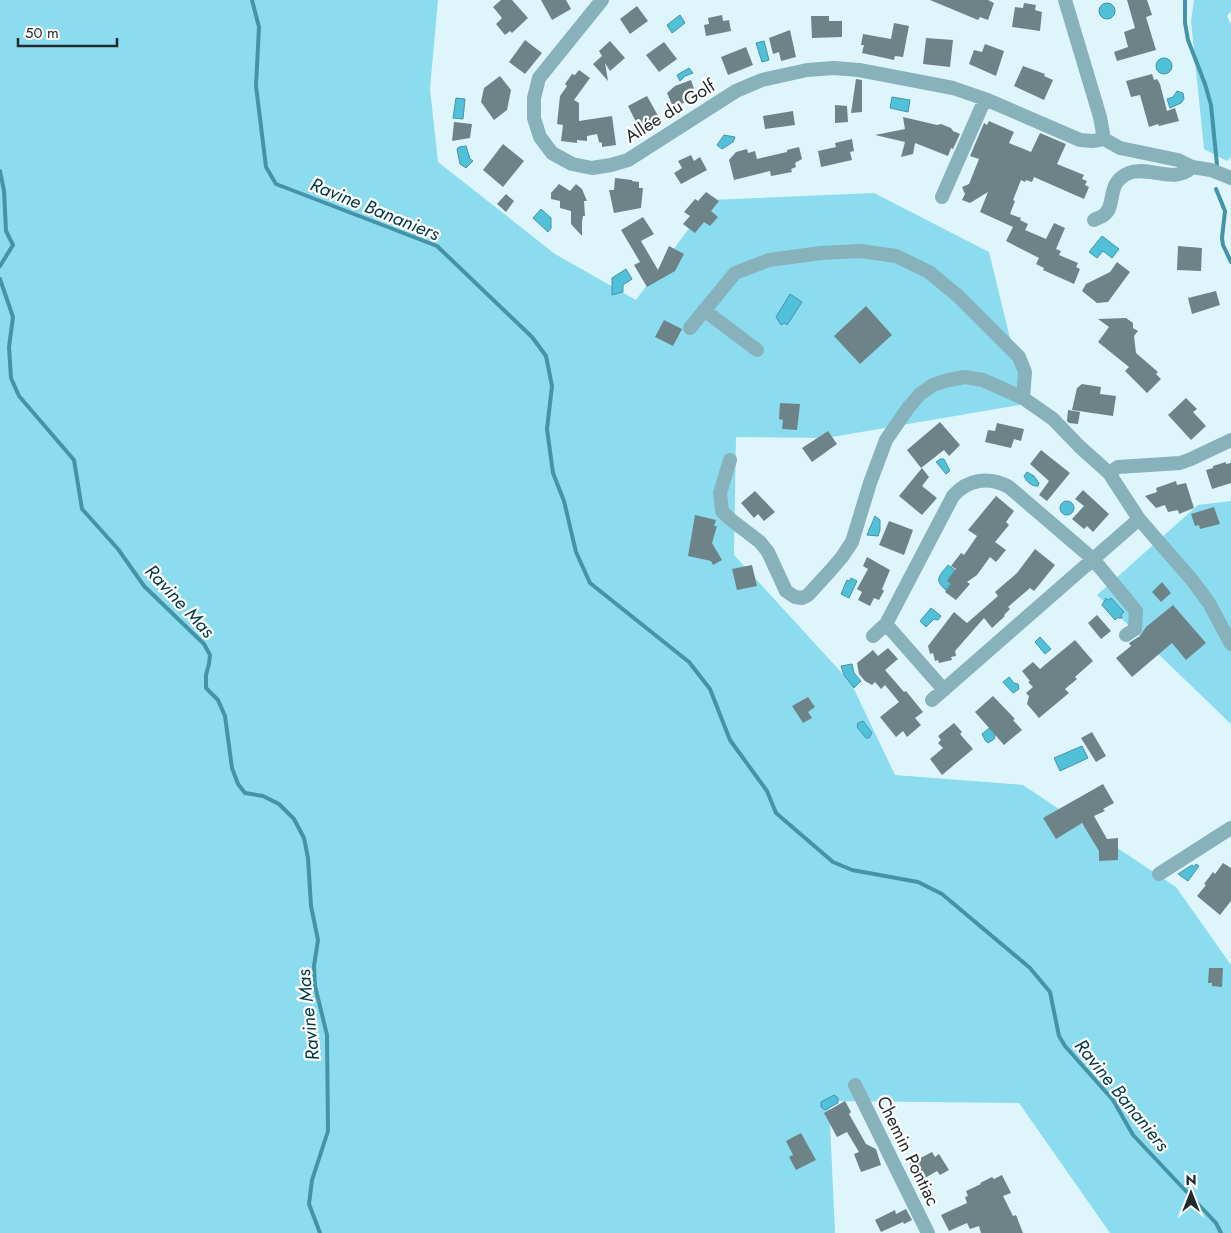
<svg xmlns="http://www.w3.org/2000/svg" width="1231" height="1233" font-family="Jost,sans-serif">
	<rect width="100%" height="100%" fill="#def5fb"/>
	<path fill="#8cdcef" d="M0,0H438L430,89L438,162L555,254L636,300L710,200L874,193L989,252L1026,404L826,438L736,437L734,555L851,683L895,775L1023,785L1176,887L1231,965V1233H1110L1019,1103L829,1101L835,1233H0Z
		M1194,0H1231V11L1227,16L1231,25V157L1227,161L1204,149L1191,21Z
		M1231,501V724L1097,595L1198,505Z"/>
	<path fill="#51c1da" stroke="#4394a6" d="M1099 11a8 8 0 1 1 16 0a8 8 0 1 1-16 0Z
		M680,15L685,23L672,33L667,25Z
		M764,41L769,60L762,62L756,43Z
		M1156 66a8 8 0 1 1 16 0a8 8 0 1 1-16 0Z
		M689,68L693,73L685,76L680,81L677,75Z
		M1177,91L1183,93L1184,99L1181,103L1170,108L1167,99L1173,97Z
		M892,97L910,100L908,112L890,108Z
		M456,98L465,99L463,119L453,118Z
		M724,135L735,137L733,142L722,149L717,145Z
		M466,146L470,159L473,161L466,168L460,164L457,149L459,147Z
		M541,209L551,218V228L548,232L533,218Z
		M1102,236L1119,249L1112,258L1103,251L1097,258L1089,252Z
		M626,269L632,279L623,285V292L612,295V278Z
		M790,294L802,302L787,325L785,323L781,325L776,317Z
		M940,459H944L950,471L946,474L937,463L936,462Z
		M1027,472L1034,476L1039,483L1038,486C1032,487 1026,481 1024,476Z
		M1060 508a7 7 0 1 1 14 0a7 7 0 1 1-14 0Z
		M875,516L880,520V530L878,536L867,535Z
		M948,565L955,570L949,578L952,582L946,590C933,580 940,575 948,565Z
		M851,578L857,581L849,598L841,594L847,580L850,581Z
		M1106,598L1108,600L1111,598L1124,612L1121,615L1122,618H1117L1115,620L1102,605Z
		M931,608L941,616L938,620L934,619L926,627L920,621Z
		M1040,637L1051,649L1045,654L1035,642Z
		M852,664L854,673L861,681L854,688L844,675L841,666Z
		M1009,677L1014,683L1018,684L1019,689L1013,693L1003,682Z
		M999,720L994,739L988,743L985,740L982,734Z
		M863,721L872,733L869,738H866L857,727L858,723Z
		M1082,746L1088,758L1060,771L1054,758Z
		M1196,864L1199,866L1188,881L1178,874L1192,865L1194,867Z
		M834,1095L838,1098V1103L825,1110L821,1107V1102Z"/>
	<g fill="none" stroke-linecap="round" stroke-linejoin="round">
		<path stroke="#4394a6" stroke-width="4" d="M252,0L259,27L256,86L266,167L276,184L437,246L532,337L546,356L552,386L547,429L553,473L564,501L576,552L590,583L689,662L710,689L730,740L767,791L776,813L833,862L852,870L918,882L942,894L1030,968L1050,992L1059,1036L1065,1046L1113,1100L1133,1135L1216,1223L1221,1233
			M1185,0V23L1188,40L1205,84L1211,105L1217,165
			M0,171L4,191L6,231L13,245L0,266
			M1216,189L1225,211L1222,238L1223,245L1231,262
			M0,279L13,317L9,347L11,378L19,396L74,460L82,509L118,549L144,586L204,644L210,655L209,664L206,675V688L218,700L225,716L232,768L238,784L245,793L263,796L279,804L294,819L304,838L308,858L311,906L318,940L314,966L315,986L327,1035L328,1131L312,1180L309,1204L320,1233"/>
	</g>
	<path fill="#6e8388" d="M501,0H512L528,18L512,33L510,31L505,35L496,24L502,18L493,7Z
		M541,0H566L571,9L552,20Z
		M930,0H988L994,3L988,20L980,17L978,20Z
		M1127,0H1147L1152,15L1146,17L1156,50L1117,61L1114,52L1128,47L1124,32L1135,28Z
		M1024,3L1036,5L1035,10L1042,12L1040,31L1012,27L1015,7L1023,8Z
		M637,6L648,21L630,34L620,19Z
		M722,15L723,21L729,20L731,31L706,36L704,25L709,24L708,18Z
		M811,16H829V21H842V37L812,38Z
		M894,23L909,26L903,57L895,56L894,60L862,53L864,45H861L863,34L891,39Z
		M790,30L796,57L781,61L779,52L773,54L769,38Z
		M926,38L953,40L950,67L923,64Z
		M525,40L542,53L525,74L509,62Z
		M610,41L625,58L610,71L605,63L608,81L593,64L602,56L599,51Z
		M664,42L677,59L659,72L646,55Z
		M985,44L1004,51L996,76L969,64L974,50L982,52Z
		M746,47L753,65L728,75L721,57Z
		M1023,66L1045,74L1044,76L1053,80L1044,100L1014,86Z
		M579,70L590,78L574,100L579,103V121L612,116L616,145L602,147V143L599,142L597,134L587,136V141L577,140V143L561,141L563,125L557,124L560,96L567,86L565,84L572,74L575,75Z
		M1152,74L1154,80L1157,79L1160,84L1167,111L1175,108L1179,121L1159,126L1158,124L1149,127L1140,95L1131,97L1126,81Z
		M500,76L511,90L507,110L494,120L481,102L484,88Z
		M856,79L862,80V112L851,113Z
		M691,80L697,98L673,107L667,93L675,86Z
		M647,96L661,121L641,132L628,106Z
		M835,105L847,106L848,122L835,123Z
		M793,111L795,125L765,129L763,116Z
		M903,117L937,125L941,124L951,128L953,131L960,134L953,149L951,148L948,156L915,143L913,154L901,157L905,142L875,135L905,129Z
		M989,121L1014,132L1009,143L1031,152L1040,133L1066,144L1057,164L1084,175L1082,179L1087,181L1085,185L1089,187L1084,199L1034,177L1032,182L1026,180L1025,182L1021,180L1013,200L1015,201L1010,214L1021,218L1020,220L1028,224L1025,230L1046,239L1054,223L1065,228L1056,249L1061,251L1059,255L1078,263L1076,267L1080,269L1074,284L1043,270L1044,268L1036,264L1039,258L1006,241L1013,227L980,212L988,192L970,203L962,200L965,194L962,187L969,184L979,159L970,156L984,123L987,125Z
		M454,122L472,124L470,138L452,141Z
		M852,139L854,151L850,152L852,160L821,167L818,151L836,147L835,143Z
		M503,144L524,161L503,187L483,170Z
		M799,147L802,159L795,163L796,167L791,169L792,172L771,176L770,171L734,180L729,160L736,152L747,149L748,153L755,151L757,159L787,152V150Z
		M691,155L694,161L700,157L707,170L681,184L674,173L682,168L678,161Z
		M615,178L632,180V181L639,182V188H643L641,208L614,213L609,190H614Z
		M559,184L570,191L576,184L582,189L587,201H584L585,216H583L582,222V236L571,224V211L560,208V201L551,199V193Z
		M706,192L719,201L711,211L718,217L710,226L704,222L695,233L683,224L690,216L684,212L695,199L698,201Z
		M506,194L514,201L506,212L497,204Z
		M643,217L654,234L641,241L658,270L669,246L684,254L675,271L647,287L634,265L640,262L621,230Z
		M1178,246L1202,248L1201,271L1177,270Z
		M1117,262L1130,272L1108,302L1097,303L1082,291L1086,284L1110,272Z
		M1216,291L1220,305L1192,314L1188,298Z
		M866,306L892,335L860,364L834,336Z
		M1126,318L1133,323V328L1138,331L1134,336L1136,353L1158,372L1156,374L1161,379L1147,393L1125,371L1129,367L1098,342L1109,327L1098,319Z
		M664,320L682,329L673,346L655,337Z
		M1082,384L1101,387L1100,394L1116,396L1113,416L1072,410L1077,388Z
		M1186,398L1197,409L1193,412L1206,426L1191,440L1168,415Z
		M780,403L800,404L797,430L782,429L783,420L779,419Z
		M1068,410L1080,412L1078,424L1069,423L1067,421Z
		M940,422L960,445L949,456L944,450L921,468L907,450Z
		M997,423L1024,429L1021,441L1014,439L1011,448L985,442L988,430L995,431Z
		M828,431L837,444L812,462L802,448Z
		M1041,450L1070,473L1047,501L1039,495L1049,481L1030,464Z
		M1226,462V464L1231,463V483L1212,489L1206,470L1213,468V466Z
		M922,468L929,477L922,486L937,498L922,515L899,496Z
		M1176,481L1177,485L1186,483L1194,508L1179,514L1178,510L1168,512L1165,505L1156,508L1145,496L1157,492L1156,488Z
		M1083,490L1109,514L1093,532L1087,526L1084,529L1072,519L1084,506L1075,499Z
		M755,491L775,512L764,521L758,514L754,518L741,503Z
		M996,496L1014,511L1006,522L1009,525L995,542L1006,550L996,562L990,557L977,575L967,582L970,584L956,600L945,592L951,584L947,581L956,569L951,566L961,553L964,555L977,536L968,530Z
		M1214,507L1220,524L1200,529L1199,525L1195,526L1191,514Z
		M695,515L716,520L714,526H717L712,543L722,560L713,565L711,561L688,556Z
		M889,521L913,530L904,555L879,545Z
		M1035,549L1055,565L1039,585L1034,591L1030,588L1008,607L1010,609L1004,615L1005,616L992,628L984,618L955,651L956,656L951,657L952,660L939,663L938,660L935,661L933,653L930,654L928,646L954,612L967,623L998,596L995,592L1017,573Z
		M867,557L890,570L882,589L884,591L879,600L874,598L870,606L858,600L862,592L857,589L868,569L863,566Z
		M752,565L757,586L737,590L732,569Z
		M1162,582L1171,593L1161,602L1152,592Z
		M1173,605L1206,643L1186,660L1172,643L1132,677L1116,658L1131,646L1129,643L1140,636L1146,627Z
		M1097,615L1111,631L1101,639L1088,623Z
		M1075,640L1093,661L1075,677L1077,679L1065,689L1069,693L1039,718L1027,704L1029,696L1026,693L1033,687L1028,682L1030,681L1022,671L1033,662L1040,669Z
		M888,648L898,659L885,670L904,692L906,691L923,712L915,718L921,725L907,737L903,731L896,737L880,717L899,702L885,685L881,689L875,682L872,685L865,681L859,674L857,663L873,650L878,656Z
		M993,696L1015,719L1013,720L1022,730L1004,745L975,712Z
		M808,697L815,707L808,712L812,718L803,723L792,706Z
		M954,723L962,732L960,734L973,749L942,775L930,759L943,748L938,743L941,740L938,736Z
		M1092,732L1106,756L1096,762L1081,738Z
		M1103,784L1114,803L1103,809L1105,811L1094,816L1107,839L1118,838V860L1099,861V851L1082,823L1056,839L1043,818Z
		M1223,863L1231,868V901L1220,915L1197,896L1206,885L1204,884L1213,872L1215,874Z
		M1209,968H1223L1222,987L1212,986V983H1208Z
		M845,1101L851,1112L849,1114L866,1144L876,1149L881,1165L861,1172L854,1154L859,1152L847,1132L837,1137L824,1113Z
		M801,1133L816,1160L796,1170L789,1157L793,1155L786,1141Z
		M932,1152L935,1157L939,1154L949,1170L940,1175L937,1171L920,1181L909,1164Z
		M1002,1175L1011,1193L1003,1196L1013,1216L1016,1215L1023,1233H981L979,1226L970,1229L967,1223L949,1231L941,1215L967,1203L965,1197L968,1196L966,1191L981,1184L980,1183L992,1177L994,1179Z
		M906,1209L912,1220L904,1224L903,1222L881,1232L875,1220L895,1210L896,1214Z"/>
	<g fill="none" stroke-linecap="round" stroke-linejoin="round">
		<path stroke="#87b1bb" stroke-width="14" d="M602,0L539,78L534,98V118L540,137L552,153L572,164L592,168L611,165L628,160L736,91L762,80L807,70L834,68L859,70L953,88L985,99L1080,140L1093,141L1104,139
			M1065,0L1100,117L1104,139L1120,148L1178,160L1192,167
			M942,197L985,99
			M1094,220C1097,218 1102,217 1104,215C1117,205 1105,183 1129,173C1148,165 1175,185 1192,167L1211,170L1231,178
			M704,310L757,350
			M690,328L735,273L769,260L821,253L860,251L896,256L929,272L958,296L1019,357L1025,372L1023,398
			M730,460L720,493L722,511L730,519L760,542L768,552L786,591L795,597L802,598L808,595L830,571L842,557L852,542L870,483L886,440L908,408L920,394L933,385L948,380L965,377L983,380L1023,398L1053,419L1080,447L1109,473L1139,519L1192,580L1209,603L1231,644
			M1109,473L1118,467L1180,463L1191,459L1231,440
			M886,624L944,690
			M873,636L886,624L953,496C968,479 989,476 1009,487L1093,559L1136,611L1135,629L1126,635
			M932,700L1139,519
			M1159,874L1231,828
			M855,1085L928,1233"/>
	</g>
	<g text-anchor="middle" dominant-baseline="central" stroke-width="4.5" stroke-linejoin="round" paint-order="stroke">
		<g font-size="18" fill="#222a2d" stroke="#fff">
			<text transform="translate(670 111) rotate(-32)">Allée du Golf</text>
			<text transform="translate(908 1151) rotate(64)">Chemin Pontiac</text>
		</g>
		<g font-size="19" font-style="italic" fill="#013742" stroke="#fff">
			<text transform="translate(375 209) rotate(22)">Ravine Bananiers</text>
			<text transform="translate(180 601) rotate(47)">Ravine Mas</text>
			<text transform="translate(308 1015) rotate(-96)">Ravine Mas</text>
			<text transform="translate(1122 1095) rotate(51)">Ravine Bananiers</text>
		</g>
	</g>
	<g transform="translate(1191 1193)" stroke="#ffffff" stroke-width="4" paint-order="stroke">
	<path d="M0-4L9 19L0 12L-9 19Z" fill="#222a2d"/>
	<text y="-8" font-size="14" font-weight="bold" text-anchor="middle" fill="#222a2d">N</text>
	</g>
	<path d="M18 38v8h99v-8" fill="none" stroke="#222a2d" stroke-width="2.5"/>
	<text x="25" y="38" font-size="15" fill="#222a2d" stroke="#ffffff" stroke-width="4" paint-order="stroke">50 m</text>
</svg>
